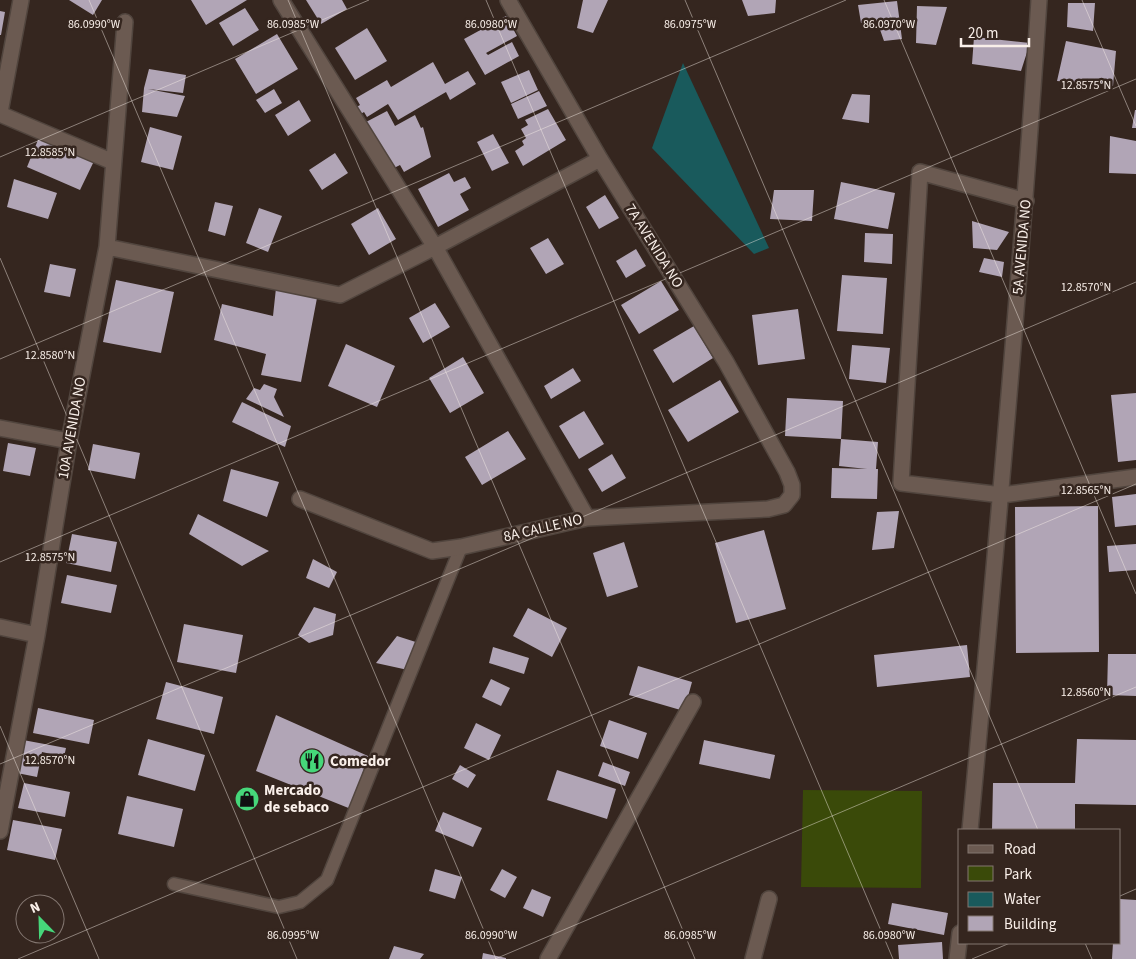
<svg xmlns="http://www.w3.org/2000/svg" width="1136" height="959" font-family="'Source Sans 3',sans-serif">
	<rect width="100%" height="100%" fill="#35261f"/>
	<path fill="#3a4a09" d="M803,790L922,791L921,888L801,887Z"/>
	<path fill="#195a5c" d="M683,63L769,248L754,254L652,148Z"/>
	<path fill="#b1a5b6" d="M69,0H102L93,15Z
		M191,0H247L206,25Z
		M306,0H342L347,9L321,24Z
		M583,0H608L593,33L577,28Z
		M742,0H776L775,13L748,16Z
		M897,1L902,39L884,41L877,21L861,23L858,5Z
		M1068,3H1095L1093,31L1067,27Z
		M917,6L947,7L936,45L916,43Z
		M245,8L259,30L233,46L219,23Z
		M0,11L5,12L1,35H0Z
		M506,16L517,36L486,53L488,55L512,42L519,56L485,75L464,39Z
		M367,28L387,61L355,80L335,48Z
		M277,34L298,69L256,94L235,59Z
		M974,37L1030,43L1021,71L972,64Z
		M1066,41L1116,51L1113,86L1057,81Z
		M433,62L445,84L468,71L476,84L450,100L446,92L398,120L388,104L367,117L364,112L359,115L355,108L360,105L356,98L387,80L391,87Z
		M149,69L186,75L183,93L148,89L185,96L177,117L142,112L144,88Z
		M529,70L538,90L511,103L501,82Z
		M274,89L282,103L265,113L256,100Z
		M539,91L547,106L518,119L511,104Z
		M852,94L870,95L869,123L842,119Z
		M299,100L311,121L288,136L275,115Z
		M548,109L566,140L523,166L515,151L524,145L522,141L526,138L521,129L528,125L525,120Z
		M1135,110H1136V128H1132Z
		M387,111L395,126L415,115L421,128L423,127L431,157L404,172L400,165L394,168L384,150L381,152L366,122Z
		M150,127L182,136L173,170L141,162Z
		M493,134L509,163L492,171L477,142Z
		M40,135L95,159L80,190L27,167Z
		M1110,136L1136,141V174L1109,173Z
		M335,153L348,173L322,190L309,170Z
		M449,173L454,182L465,177L471,188L460,194L469,210L438,227L418,189Z
		M14,179L57,193L48,219L7,207Z
		M841,182L895,193L888,229L834,219Z
		M774,190H814L812,221L770,219Z
		M605,195L619,218L599,229L586,207Z
		M215,202L233,206L225,236L208,231Z
		M259,208L282,216L268,252L246,243Z
		M378,208L396,239L369,255L351,224Z
		M972,221L1009,232L997,250L973,248Z
		M865,233L893,234L892,264L864,262Z
		M548,238L564,264L546,274L530,248Z
		M636,249L646,266L626,278L616,261Z
		M984,258L1004,262L1002,277L979,272Z
		M50,264L76,269L70,297L44,292Z
		M842,275L887,278L883,334L837,331Z
		M116,280L174,292L161,353L103,342Z
		M661,281L679,310L639,334L621,305Z
		M276,288L317,298L301,382L261,375L266,354L214,340L222,304L273,316Z
		M435,303L450,327L423,343L409,318Z
		M798,309L805,359L758,365L752,315Z
		M694,326L713,358L673,383L653,350Z
		M346,344L395,366L377,407L328,386Z
		M852,345L890,348L886,383L849,379Z
		M463,357L484,393L450,413L429,378Z
		M573,368L581,381L551,399L544,386Z
		M720,380L739,412L688,442L668,410Z
		M264,384L277,389L274,397L284,417L246,399L254,388L260,390Z
		M1136,393V460L1118,462L1111,395Z
		M787,398L843,401L841,439L785,436Z
		M242,402L291,426L285,447L232,422Z
		M584,411L604,444L579,459L559,426Z
		M508,431L526,459L482,485L465,457Z
		M841,439L878,442L876,469H878L877,499L831,498L832,468L867,469L839,466Z
		M8,443L36,448L30,476L3,471Z
		M93,444L140,453L135,479L88,470Z
		M612,454L626,478L602,492L588,469Z
		M231,469L279,482L267,517L223,501Z
		M1136,494V525L1115,527L1112,497Z
		M1098,506L1099,652L1016,653L1015,507Z
		M899,511L894,548L872,550L877,512Z
		M198,514L269,551L242,566L189,534Z
		M764,530L786,609L736,623L715,543Z
		M72,534L117,542L111,572L66,563Z
		M624,542L638,587L607,597L593,553Z
		M1136,544V570L1109,572L1107,546Z
		M313,559L337,572L329,588L306,578Z
		M67,575L117,585L111,613L61,603Z
		M314,607L336,614L333,635L309,643L298,635Z
		M528,608L567,628L552,657L513,636Z
		M184,624L243,635L236,673L177,662Z
		M397,636L422,644L408,670L376,663Z
		M967,645L970,677L877,687L874,655Z
		M493,647L529,658L524,674L489,663Z
		M1108,654H1136V696L1107,695Z
		M638,666L692,682L684,711L629,695Z
		M491,679L510,688L501,706L482,697Z
		M166,682L223,697L214,734L156,719Z
		M38,708L94,720L89,744L33,733Z
		M276,715L368,756L351,809L256,771Z
		M609,720L647,733L638,759L600,746Z
		M476,723L501,735L489,760L464,748Z
		M148,739L205,755L195,791L138,775Z
		M1077,739L1136,740V805L1075,804V830H992L993,783H1075Z
		M23,740L66,748L64,757L42,752L37,777L17,773Z
		M704,740L775,755L770,779L699,764Z
		M603,762L630,772L625,786L598,776Z
		M460,765L476,775L468,788L452,779Z
		M557,770L616,789L607,819L547,800Z
		M24,783L70,792L65,817L18,808Z
		M127,796L183,809L174,847L118,834Z
		M443,812L482,828L473,847L435,831Z
		M13,820L62,829L55,860L7,850Z
		M435,869L462,877L455,899L429,891Z
		M502,869L517,877L505,898L490,890Z
		M532,889L551,897L543,917L523,908Z
		M1120,899L1136,900V959H1112L1113,943H1120Z
		M892,903L948,913L944,935L888,924Z
		M942,942L943,959H899L898,945Z
		M394,946L424,954L420,959H389Z
		M483,953L506,958V959H482Z"/>
	<g fill="none" stroke-linecap="round" stroke-linejoin="round">
		<defs>
			<path id="lane" d="M174,884L279,907L300,902L327,880L461,547"/>
			<path id="street" d="M281,0L435,247L587,518
				M0,112L21,0
				M0,114L113,162
				M1026,201L920,172L901,483L1002,495L1136,477
				M107,247L340,295L435,247L600,159
				M0,428L69,441
				M300,499L432,551L461,547L587,518L768,509L784,505L792,495V485L787,472L726,362L600,159L508,0
				M0,627L37,635
				M970,830C996,554 1021,277 1039,0
				M0,831L37,635L69,441L107,247L125,22
				M548,959L693,702
				M753,959L769,899
				M957,959L960,933"/>
		</defs>
		<use href="#lane" stroke="#51453e" stroke-width="15"/>
		<use href="#street" stroke="#51453e" stroke-width="18"/>
		<use href="#lane" stroke="#6b5a51" stroke-width="12"/>
		<use href="#street" stroke="#6b5a51" stroke-width="15"/>
	</g>
	<path fill="none" stroke="#f9efe9" stroke-width="1" stroke-opacity="0.45" d="M89,0L496,959M288,0L695,959M486,0L893,959M685,0L1038,830M884,0L1136,594M1082,0L1136,126M0,157L369,0M0,258L297,959M0,359L846,0M0,562L1136,79M0,726L99,959M0,764L1136,282M1120,896L1136,889M1085,943L1092,959M18,959L1136,484M495,959L1136,687M972,959L1010,943"/>
	<defs>
		<symbol id="restaurant-disc" viewBox="-11 -11 22 22"><circle r="9.5" fill="#46d77a" stroke="#35261f"/><path d="M-5-6h1v4h1v-4h1v4h1v-4h1v5L-1.5 .5V6h-2V.5L-5-1ZM5-6V6H3V1.5H1.5Q1.5-4 5-6Z" fill="#111"/></symbol>
		<symbol id="shop-disc" viewBox="-11 -11 22 22"><circle r="9.5" fill="#46d77a" stroke="#35261f"/><path d="M-5-2.5h2.3a2.7 3.5 0 0 1 5.4 0H5L5.5 6h-11ZM-1.5-2.5h3a1.5 2.3 0 0 0-3 0Z" fill="#111"/></symbol>
	</defs>
	<g fill-rule="evenodd">
		<use href="#restaurant-disc" x="298" y="747" width="28" height="28"/>
		<use href="#shop-disc" x="233" y="785" width="28" height="28"/>
	</g>
	<g text-anchor="middle" dominant-baseline="central" stroke-width="5" stroke-linejoin="round" paint-order="stroke">
		<g font-size="15" fill="#f9efe9" stroke="#35261f">
			<text transform="translate(654 246) rotate(58)">7A AVENIDA NO</text>
			<text transform="translate(1022 247) rotate(-85)">5A AVENIDA NO</text>
			<text transform="translate(72 428) rotate(-80)">10A AVENIDA NO</text>
			<text transform="translate(543 528) rotate(-13)">8A CALLE NO</text>
		</g>
		<g font-size="15" font-weight="bold" fill="#f9efe9" stroke="#35261f" text-anchor="start">
			<text x="330" y="761">Comedor</text>
			<text x="264" y="790">Mercado<tspan x="264" dy="17">de sebaco</tspan></text>
		</g>
	</g>
	<g font-size="12" text-anchor="middle" fill="#f9efe9" stroke="#35261f" stroke-width="5" stroke-linejoin="round" paint-order="stroke">
		<text x="94" y="28">86.0990°W</text>
		<text x="293" y="28">86.0985°W</text>
		<text x="491" y="28">86.0980°W</text>
		<text x="690" y="28">86.0975°W</text>
		<text x="889" y="28">86.0970°W</text>
		<text x="1086" y="89">12.8575°N</text>
		<text x="50" y="156">12.8585°N</text>
		<text x="1086" y="291">12.8570°N</text>
		<text x="50" y="359">12.8580°N</text>
		<text x="1086" y="494">12.8565°N</text>
		<text x="50" y="561">12.8575°N</text>
		<text x="1086" y="696">12.8560°N</text>
		<text x="50" y="764">12.8570°N</text>
		<text x="293" y="939">86.0995°W</text>
		<text x="491" y="939">86.0990°W</text>
		<text x="690" y="939">86.0985°W</text>
		<text x="889" y="939">86.0980°W</text>
	</g>
	<rect x="958" y="829" width="162" height="115" fill="#35261f" stroke="#837670"/>
	<rect x="968" y="845" width="25" height="8" fill="#6b5a51" stroke="#837670"/>
	<text x="1004" y="854" font-size="15" fill="#f9efe9">Road</text>
	<rect x="968" y="866" width="25" height="15" fill="#3a4a09" stroke="#837670"/>
	<text x="1004" y="879" font-size="15" fill="#f9efe9">Park</text>
	<rect x="968" y="892" width="25" height="15" fill="#195a5c" stroke="#837670"/>
	<text x="1004" y="904" font-size="15" fill="#f9efe9">Water</text>
	<rect x="968" y="916" width="25" height="15" fill="#b1a5b6" stroke="#837670"/>
	<text x="1004" y="929" font-size="15" fill="#f9efe9">Building</text>
	<g transform="translate(40 919) rotate(337)"><circle r="24" fill="#35261f" stroke="#837670"/>
	<path d="M0-4L9 19L0 12L-9 19Z" fill="#46d77a"/>
	<text y="-8" font-size="14" font-weight="bold" text-anchor="middle" fill="#f9efe9">N</text>
	</g>
	<path d="M961 38v8h68v-8" fill="none" stroke="#f9efe9" stroke-width="2.5"/>
	<text x="968" y="38" font-size="15" fill="#f9efe9" stroke="#35261f" stroke-width="4" paint-order="stroke">20 m</text>
</svg>
